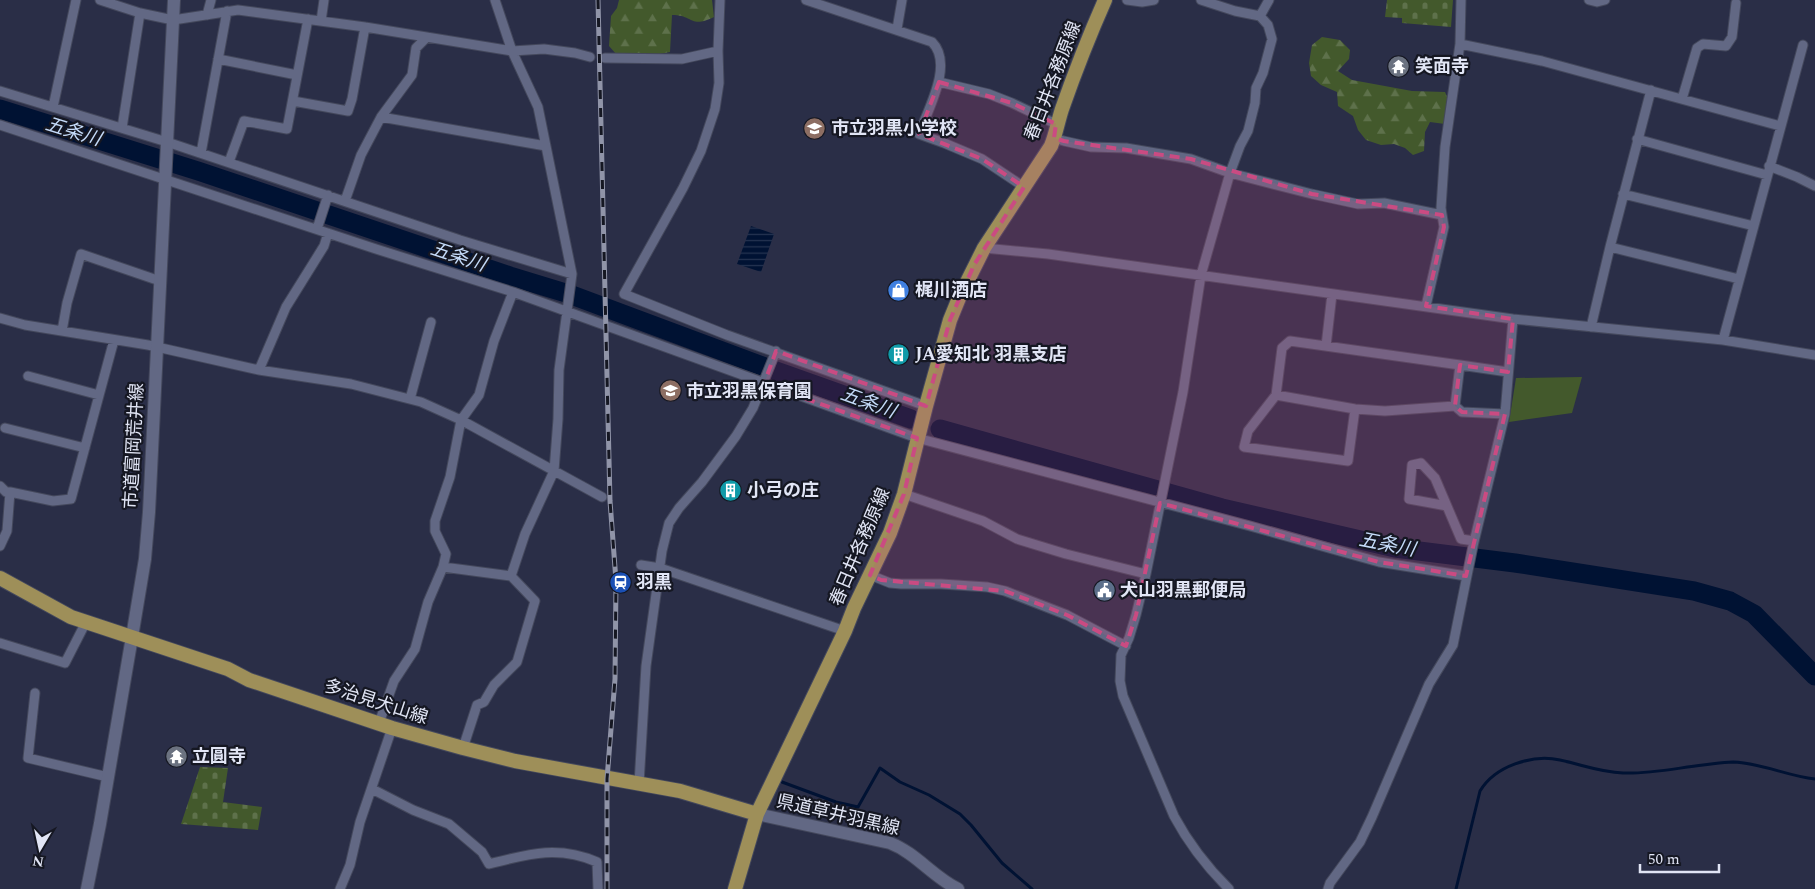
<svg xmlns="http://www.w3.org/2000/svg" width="1815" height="889" font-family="Spectral,'Noto Sans JP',serif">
	<defs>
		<pattern id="forest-firs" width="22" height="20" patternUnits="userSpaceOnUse" patternTransform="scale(1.25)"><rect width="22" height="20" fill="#43592c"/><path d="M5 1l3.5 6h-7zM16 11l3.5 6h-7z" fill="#5e714b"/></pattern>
		<pattern id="cemetery-stones" width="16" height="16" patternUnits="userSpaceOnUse" patternTransform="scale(1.25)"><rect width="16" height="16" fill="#43592c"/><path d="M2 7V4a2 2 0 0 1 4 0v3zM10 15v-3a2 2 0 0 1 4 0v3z" fill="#5e714b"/></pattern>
		<pattern id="water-rules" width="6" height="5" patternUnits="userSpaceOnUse" patternTransform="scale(1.25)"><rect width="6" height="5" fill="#001233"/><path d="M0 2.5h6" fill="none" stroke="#253451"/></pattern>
	</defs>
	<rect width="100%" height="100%" fill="#2a2e47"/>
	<path fill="url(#forest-firs)" d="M619,0H712L714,17C690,29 694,15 672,15L670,52L650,56L634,53L617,55L609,46L611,16L617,8Z
		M1322,37L1340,40L1350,50L1349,59L1338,71L1352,80L1412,91L1445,92L1449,101L1446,109L1445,124L1430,122L1425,132L1424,151L1413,155L1405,148L1394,144L1381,145L1366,140L1358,130L1353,116L1338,106L1337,92L1321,85L1311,76L1309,63L1312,45Z"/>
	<path fill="url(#cemetery-stones)" d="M1387,0H1453L1451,27L1402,23V18L1385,17Z
		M200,767L228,768L223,802L262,807L258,830L181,824Z"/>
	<path fill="#43592c" d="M1582,377L1572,413L1509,422L1516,378Z"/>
	<path fill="url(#water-rules)" d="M751,226L774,234L761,272L737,264Z"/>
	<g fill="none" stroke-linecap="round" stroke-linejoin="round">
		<path stroke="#001233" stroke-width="3" d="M782,782L836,802L858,807L880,768L900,782L929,795L960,814L971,825L1002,863L1032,889
			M1456,889L1480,791C1495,766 1532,754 1560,760C1583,765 1600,772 1623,773C1650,774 1677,768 1703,765C1713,764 1723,762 1733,762C1762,763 1787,776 1815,779"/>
		<path stroke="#001233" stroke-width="19" d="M0,109L198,171L510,276L569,294L773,370L911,419
			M940,429L1222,508L1395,548L1515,563L1694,591L1730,601L1754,614L1815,676"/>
		<defs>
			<path id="street" d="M100,0L140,13L173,20L238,10L365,27L512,51L544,49L575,53L590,57
				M495,0L512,51L538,107L572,274L559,370L558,419L554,471L525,534L511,576
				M720,0L718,51L719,83L715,109L701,151L683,188L624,294L727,335L926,406
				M806,0L932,42C954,64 928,109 919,134L944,143L982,159L1024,187
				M1127,0L1142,2L1154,0
				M1201,0L1235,11L1260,16
				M1589,0L1597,2L1605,0
				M207,15L211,0
				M321,21L324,0
				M897,29L902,0
				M1460,44L1542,61L1780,126
				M605,58L682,59L718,51
				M218,59L297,75
				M939,82L989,94L1012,103L1056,124
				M0,91L167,142L460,240L572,274
				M1682,99L1697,48L1703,44L1726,46L1732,37L1736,3
				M293,101L348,111L352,99L365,27
				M53,107L76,0
				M381,117L546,146
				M0,125L376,249L513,292L917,438L1250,526L1379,562L1466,576
				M122,128L140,13
				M1054,138L1064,141L1091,147L1126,148L1191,159L1230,173L1312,194L1358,204L1384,203L1442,215
				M1637,139L1767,175
				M201,153L227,11
				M229,162L244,121L287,129L308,19
				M1769,166L1797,177L1815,186
				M1623,194L1754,226
				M345,201L361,155L381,117L412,75L416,48L427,37
				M317,229L328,195
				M1610,247L1739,279
				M984,248L1048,254L1513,319L1723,340L1815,355
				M1426,306L1444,227L1441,208L1445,147L1460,44L1461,0
				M0,318L25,325L148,345L259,370L351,384L421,402L461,420L602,497
				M1591,327L1610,247L1651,90
				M62,331L67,303L81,254L160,281
				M1723,340L1803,45
				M1326,346L1332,294
				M1460,365L1508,372
				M259,370L286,307L324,246L328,233
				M28,376L99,395
				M1276,395L1282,348L1290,341L1460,365L1455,406L1385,411L1355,409L1276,395L1248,431L1244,447L1348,461L1355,409
				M410,399L431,322
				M1455,406L1462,412L1505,414
				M5,428L85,448
				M0,486L6,492H10L7,531L0,546
				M10,492L53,501L71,499L114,340
				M904,494L983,521L1017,539L1066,554L1146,574
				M1447,506L1409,499L1412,465L1421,463L1435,478L1461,539L1474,541
				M641,565L660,568L845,631
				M443,567L511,576L535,601L517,662L494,685L484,702L477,705L463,748
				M870,575L890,583L901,584H941L987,587L1005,591L1067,615L1126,646
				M0,643L65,663L86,622
				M35,693L28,758L108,777
				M379,723L394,681L415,649L428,602L443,567L446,554L435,531V521L450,477L461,420L479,395L494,341L513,292
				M639,784L646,666L662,551L669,523L679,508L702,482L736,436L753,408L776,351
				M372,789L413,810L449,824L482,852L489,864C528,854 558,845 597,862L598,889
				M340,889L350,865L360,822L392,728
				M1229,889C1206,866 1189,844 1174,816L1123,696L1120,681L1121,655L1129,638L1136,615L1146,574L1183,392L1201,275L1230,173L1240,146L1248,131L1255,103L1256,88L1263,73L1272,39L1268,25L1260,16L1269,0
				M1328,889L1330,883L1360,842L1372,817L1429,684L1453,645L1473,546L1505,414L1513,319"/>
			<path id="secondary" d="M757,814L890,843C916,853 933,877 958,889
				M87,889L100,824L132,637L145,559L149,512L174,0"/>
			<path id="primary" d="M0,578L71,617L228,669L249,680L392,728L463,748L515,761L680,791L757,814
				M735,889L757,814L845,631L854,608L890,533L904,494L926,406L950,320L959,298L984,248L1051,146C1056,134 1058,121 1062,109C1075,72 1089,36 1105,0"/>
		</defs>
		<use href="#street" stroke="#44485c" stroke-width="11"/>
		<use href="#secondary" stroke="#44485c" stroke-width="14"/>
		<use href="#primary" stroke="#44485c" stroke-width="16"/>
		<use href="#street" stroke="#626884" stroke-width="9"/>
		<use href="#secondary" stroke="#626884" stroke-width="12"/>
		<use href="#primary" stroke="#9e8f59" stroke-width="14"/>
		<defs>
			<path id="rail" d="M598,0L610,501L616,581L615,679L607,779V889"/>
		</defs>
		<use href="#rail" stroke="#9094a8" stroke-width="5"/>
		<use href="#rail" stroke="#151722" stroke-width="3" stroke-dasharray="9" stroke-linecap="butt"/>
	</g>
	<path fill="#ca4b82" fill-opacity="0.2" stroke="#ca4b82" stroke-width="4" stroke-dasharray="10 6" stroke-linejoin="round" d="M939,82L1012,103L1056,124L1054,138L1064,141L1191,159L1312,194L1442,215L1444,227L1426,306L1513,319L1508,372L1460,365L1455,406L1462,412L1505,414L1466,576L1379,562L1160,503L1136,615L1126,646L1067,615L1005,591L881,580L870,575L904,494L917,438L764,384L776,351L926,406L950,320L974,265L1024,187L982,159L919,134Z"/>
	<defs>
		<symbol id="temple-disc" viewBox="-11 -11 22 22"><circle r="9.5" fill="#6b7280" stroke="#151722"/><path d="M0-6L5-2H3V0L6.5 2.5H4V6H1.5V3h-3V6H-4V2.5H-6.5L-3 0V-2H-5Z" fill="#fff"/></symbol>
		<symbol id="school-disc" viewBox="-11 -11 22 22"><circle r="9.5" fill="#8d6e63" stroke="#151722"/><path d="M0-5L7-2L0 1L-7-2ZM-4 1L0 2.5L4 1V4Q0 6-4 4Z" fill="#fff"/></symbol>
		<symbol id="shop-disc" viewBox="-11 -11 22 22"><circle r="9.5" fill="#3f7fe0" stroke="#151722"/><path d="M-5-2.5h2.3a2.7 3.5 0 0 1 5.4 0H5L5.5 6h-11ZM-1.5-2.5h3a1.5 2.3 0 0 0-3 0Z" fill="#fff"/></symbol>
		<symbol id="building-disc" viewBox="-11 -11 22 22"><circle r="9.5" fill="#0f9aa8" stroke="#151722"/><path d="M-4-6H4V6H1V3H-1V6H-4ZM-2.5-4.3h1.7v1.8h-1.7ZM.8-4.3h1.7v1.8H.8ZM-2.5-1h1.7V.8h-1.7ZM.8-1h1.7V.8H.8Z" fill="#fff"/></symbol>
		<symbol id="station-disc" viewBox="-11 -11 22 22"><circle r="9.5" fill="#1a4fb4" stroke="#151722"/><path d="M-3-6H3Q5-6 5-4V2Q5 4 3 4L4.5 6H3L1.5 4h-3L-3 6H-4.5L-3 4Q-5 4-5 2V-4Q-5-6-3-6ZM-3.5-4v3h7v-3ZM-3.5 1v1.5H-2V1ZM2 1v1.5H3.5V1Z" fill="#fff"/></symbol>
		<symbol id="civic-disc" viewBox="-11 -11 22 22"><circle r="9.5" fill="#5c6f8a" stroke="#151722"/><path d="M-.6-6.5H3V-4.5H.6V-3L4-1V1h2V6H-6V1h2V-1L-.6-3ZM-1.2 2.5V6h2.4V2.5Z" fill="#fff"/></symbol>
	</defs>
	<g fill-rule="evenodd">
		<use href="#temple-disc" x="1386" y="54" width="25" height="25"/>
		<use href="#school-disc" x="802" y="116" width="25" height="25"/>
		<use href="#shop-disc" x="886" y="278" width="25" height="25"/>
		<use href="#building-disc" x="886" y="342" width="25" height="25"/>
		<use href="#school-disc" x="658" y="378" width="25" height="25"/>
		<use href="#building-disc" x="718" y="478" width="25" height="25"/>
		<use href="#station-disc" x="608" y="570" width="25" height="25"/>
		<use href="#civic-disc" x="1092" y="578" width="25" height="25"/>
		<use href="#temple-disc" x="164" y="744" width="25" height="25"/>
	</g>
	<g text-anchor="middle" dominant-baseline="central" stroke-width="4.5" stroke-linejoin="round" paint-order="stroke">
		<g font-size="18" font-weight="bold" fill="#e1e5f5" stroke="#151722" text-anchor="start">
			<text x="1415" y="66">笑面寺</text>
			<text x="831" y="128">市立羽黒小学校</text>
			<text x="915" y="290">梶川酒店</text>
			<text x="915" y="354">JA愛知北 羽黒支店</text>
			<text x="686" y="391">市立羽黒保育園</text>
			<text x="747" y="490">小弓の庄</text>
			<text x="636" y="582">羽黒</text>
			<text x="1120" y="590">犬山羽黒郵便局</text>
			<text x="192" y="756">立圓寺</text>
		</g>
		<g font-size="18" fill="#e1e5f5" stroke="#151722">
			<text transform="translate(1053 81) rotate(-69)">春日井各務原線</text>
			<text transform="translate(134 446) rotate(-87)">市道富岡荒井線</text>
			<text transform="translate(860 547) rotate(-67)">春日井各務原線</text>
			<text transform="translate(376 702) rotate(18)">多治見犬山線</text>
			<text transform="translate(838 815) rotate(13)">県道草井羽黒線</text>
		</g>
		<g font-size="19" font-style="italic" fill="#c4daf8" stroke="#151722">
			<text transform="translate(73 132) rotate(17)">五条川</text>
			<text transform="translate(458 257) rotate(18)">五条川</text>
			<text transform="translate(868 403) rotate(20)">五条川</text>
			<text transform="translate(1387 545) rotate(11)">五条川</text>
		</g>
	</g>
	<g transform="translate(40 849) rotate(189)" stroke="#151722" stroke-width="4" paint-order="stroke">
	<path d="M0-4L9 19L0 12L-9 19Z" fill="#e1e5f5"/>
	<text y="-8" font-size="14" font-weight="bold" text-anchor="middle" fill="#e1e5f5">N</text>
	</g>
	<path d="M1640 864v8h79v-8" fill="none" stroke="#e1e5f5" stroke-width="2.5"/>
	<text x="1648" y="864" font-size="15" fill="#e1e5f5" stroke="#151722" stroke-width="4" paint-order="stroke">50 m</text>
</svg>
